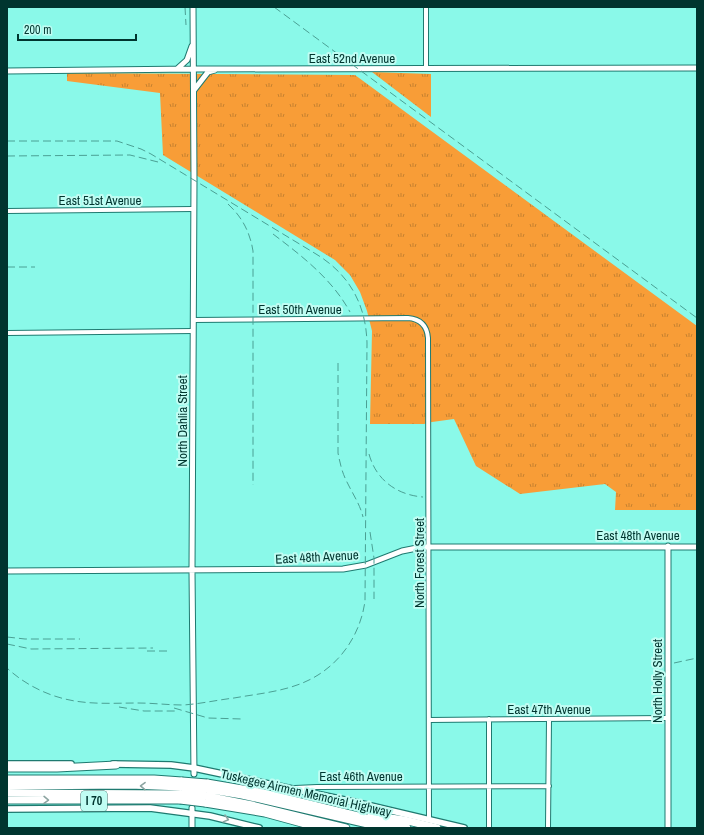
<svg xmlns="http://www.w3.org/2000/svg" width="704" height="835" font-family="'Archivo Narrow',sans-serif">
	<defs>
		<pattern id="grass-tufts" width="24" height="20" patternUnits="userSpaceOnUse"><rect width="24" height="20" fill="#f89d37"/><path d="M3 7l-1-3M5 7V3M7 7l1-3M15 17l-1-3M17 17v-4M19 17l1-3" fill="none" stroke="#c6812f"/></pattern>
	</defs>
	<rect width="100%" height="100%" fill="#8af9e9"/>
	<path fill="url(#grass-tufts)" d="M372,72L431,74V117Z
		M67,73L355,75L697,326V510H615L616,492L605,484L520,494L476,466L454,419L432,422L424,424H370L372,331L367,311L360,292L350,275L335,260L163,155L160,93L67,81Z"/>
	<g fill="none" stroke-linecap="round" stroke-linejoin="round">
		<defs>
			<path id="minor" d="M426,69V7
				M7,211L193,209
				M193,320L408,318C420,319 427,325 428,338L429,819
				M7,333L193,331
				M429,720L668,718
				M295,788L317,787L549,786
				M489,828V719
				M548,828L549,719"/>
			<path id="tertiary" d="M193,7L194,180L192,571L194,774
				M177,69L187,60L192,46
				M7,71L193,69L697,68
				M194,90L208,72L215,70
				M7,571L343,569L366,565L402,551L422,547H697
				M192,828V808
				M668,828V546"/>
			<path id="secondary" d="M7,764H71
				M113,764L171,765L194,768L354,802L464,828
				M7,809L150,808L210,816L259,828"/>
			<path id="motorway" d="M7,768H57L116,765
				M7,779H154L182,781
				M207,783L260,792L407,828
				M7,786L130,785L182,787
				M206,789L242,795L385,828
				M7,793L181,794
				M206,796L252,805L346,828
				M7,800H180
				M205,803L265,813L320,828
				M371,815L404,820L437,828"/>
		</defs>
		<use href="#minor" stroke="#1f7a70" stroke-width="6"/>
		<use href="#tertiary" stroke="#1f7a70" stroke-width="7"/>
		<use href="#secondary" stroke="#1f7a70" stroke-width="8"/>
		<use href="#motorway" stroke="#1f7a70" stroke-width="9"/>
		<use href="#minor" stroke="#fff" stroke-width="4"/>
		<use href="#tertiary" stroke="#fff" stroke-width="5"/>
		<use href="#secondary" stroke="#fff" stroke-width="5.5"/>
		<use href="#motorway" stroke="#fff" stroke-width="7"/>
		<path stroke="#4ba094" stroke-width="1" stroke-dasharray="8 4" stroke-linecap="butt" d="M185,7L186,25
			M274,7L697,318
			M7,141H117L141,149L151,154L316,254C349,274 366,304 367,343L365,601C361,631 344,659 318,675C293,691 262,693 234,698C217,700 200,704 183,705C168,705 153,703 138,703C114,703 89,705 65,699C44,694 23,683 7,668
			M7,156L130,155L158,162
			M228,204C242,217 250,232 253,251V485
			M273,234C302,256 332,279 350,312
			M7,267H35
			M338,363V453C340,463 342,472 346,480C352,493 360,504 363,517
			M369,454C376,480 397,495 423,497
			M370,532L374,558V599
			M7,637L25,639H80
			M7,644L31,649L153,648
			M147,651H167
			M674,663L697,658
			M119,707L144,711H176
			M174,708L208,718L242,719"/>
		<defs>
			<path id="motorway-bridge" d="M182,781L207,783
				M182,787L206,789
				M181,794L206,796
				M180,800L205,803"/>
		</defs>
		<use href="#motorway-bridge" stroke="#1f7a70" stroke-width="9" stroke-linecap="butt"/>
		<use href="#motorway-bridge" stroke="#fff" stroke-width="7"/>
	</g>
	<defs><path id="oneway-chevron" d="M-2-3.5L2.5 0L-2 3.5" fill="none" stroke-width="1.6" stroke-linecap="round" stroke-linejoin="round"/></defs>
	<g stroke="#8ca4a1">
		<use href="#oneway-chevron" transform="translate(143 786) rotate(-179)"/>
		<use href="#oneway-chevron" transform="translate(46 800) rotate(1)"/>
		<use href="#oneway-chevron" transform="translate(226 819) rotate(15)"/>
	</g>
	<g text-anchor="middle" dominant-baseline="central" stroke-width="4" stroke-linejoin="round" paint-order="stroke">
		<rect fill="#c0fdf3" stroke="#3a716a" stroke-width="1" x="81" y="791" width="26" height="20" rx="3"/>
		<g font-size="12" font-weight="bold" fill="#00352f">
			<text x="94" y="801">I 70</text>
		</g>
		<g font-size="13" fill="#00352f" stroke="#c0fdf3">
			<text x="352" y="58">East 52nd Avenue</text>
			<text x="100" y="200">East 51st Avenue</text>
			<text x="300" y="309">East 50th Avenue</text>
			<text transform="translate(182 421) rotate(-90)">North Dahlia Street</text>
			<text x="638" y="535">East 48th Avenue</text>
			<text transform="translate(317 557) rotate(-3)">East 48th Avenue</text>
			<text transform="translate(419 563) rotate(-90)">North Forest Street</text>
			<text transform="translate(657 681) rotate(-90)">North Holly Street</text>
			<text x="549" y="709">East 47th Avenue</text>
			<text x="361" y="776">East 46th Avenue</text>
			<text transform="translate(306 793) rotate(13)">Tuskegee Airmen Memorial Highway</text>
		</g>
	</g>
	<rect width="704" height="835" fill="none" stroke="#00352f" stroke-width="16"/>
	<path d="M18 34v6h118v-6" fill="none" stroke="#00352f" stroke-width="2"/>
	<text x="24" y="34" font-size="12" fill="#00352f" stroke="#c0fdf3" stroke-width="3" paint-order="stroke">200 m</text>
</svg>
